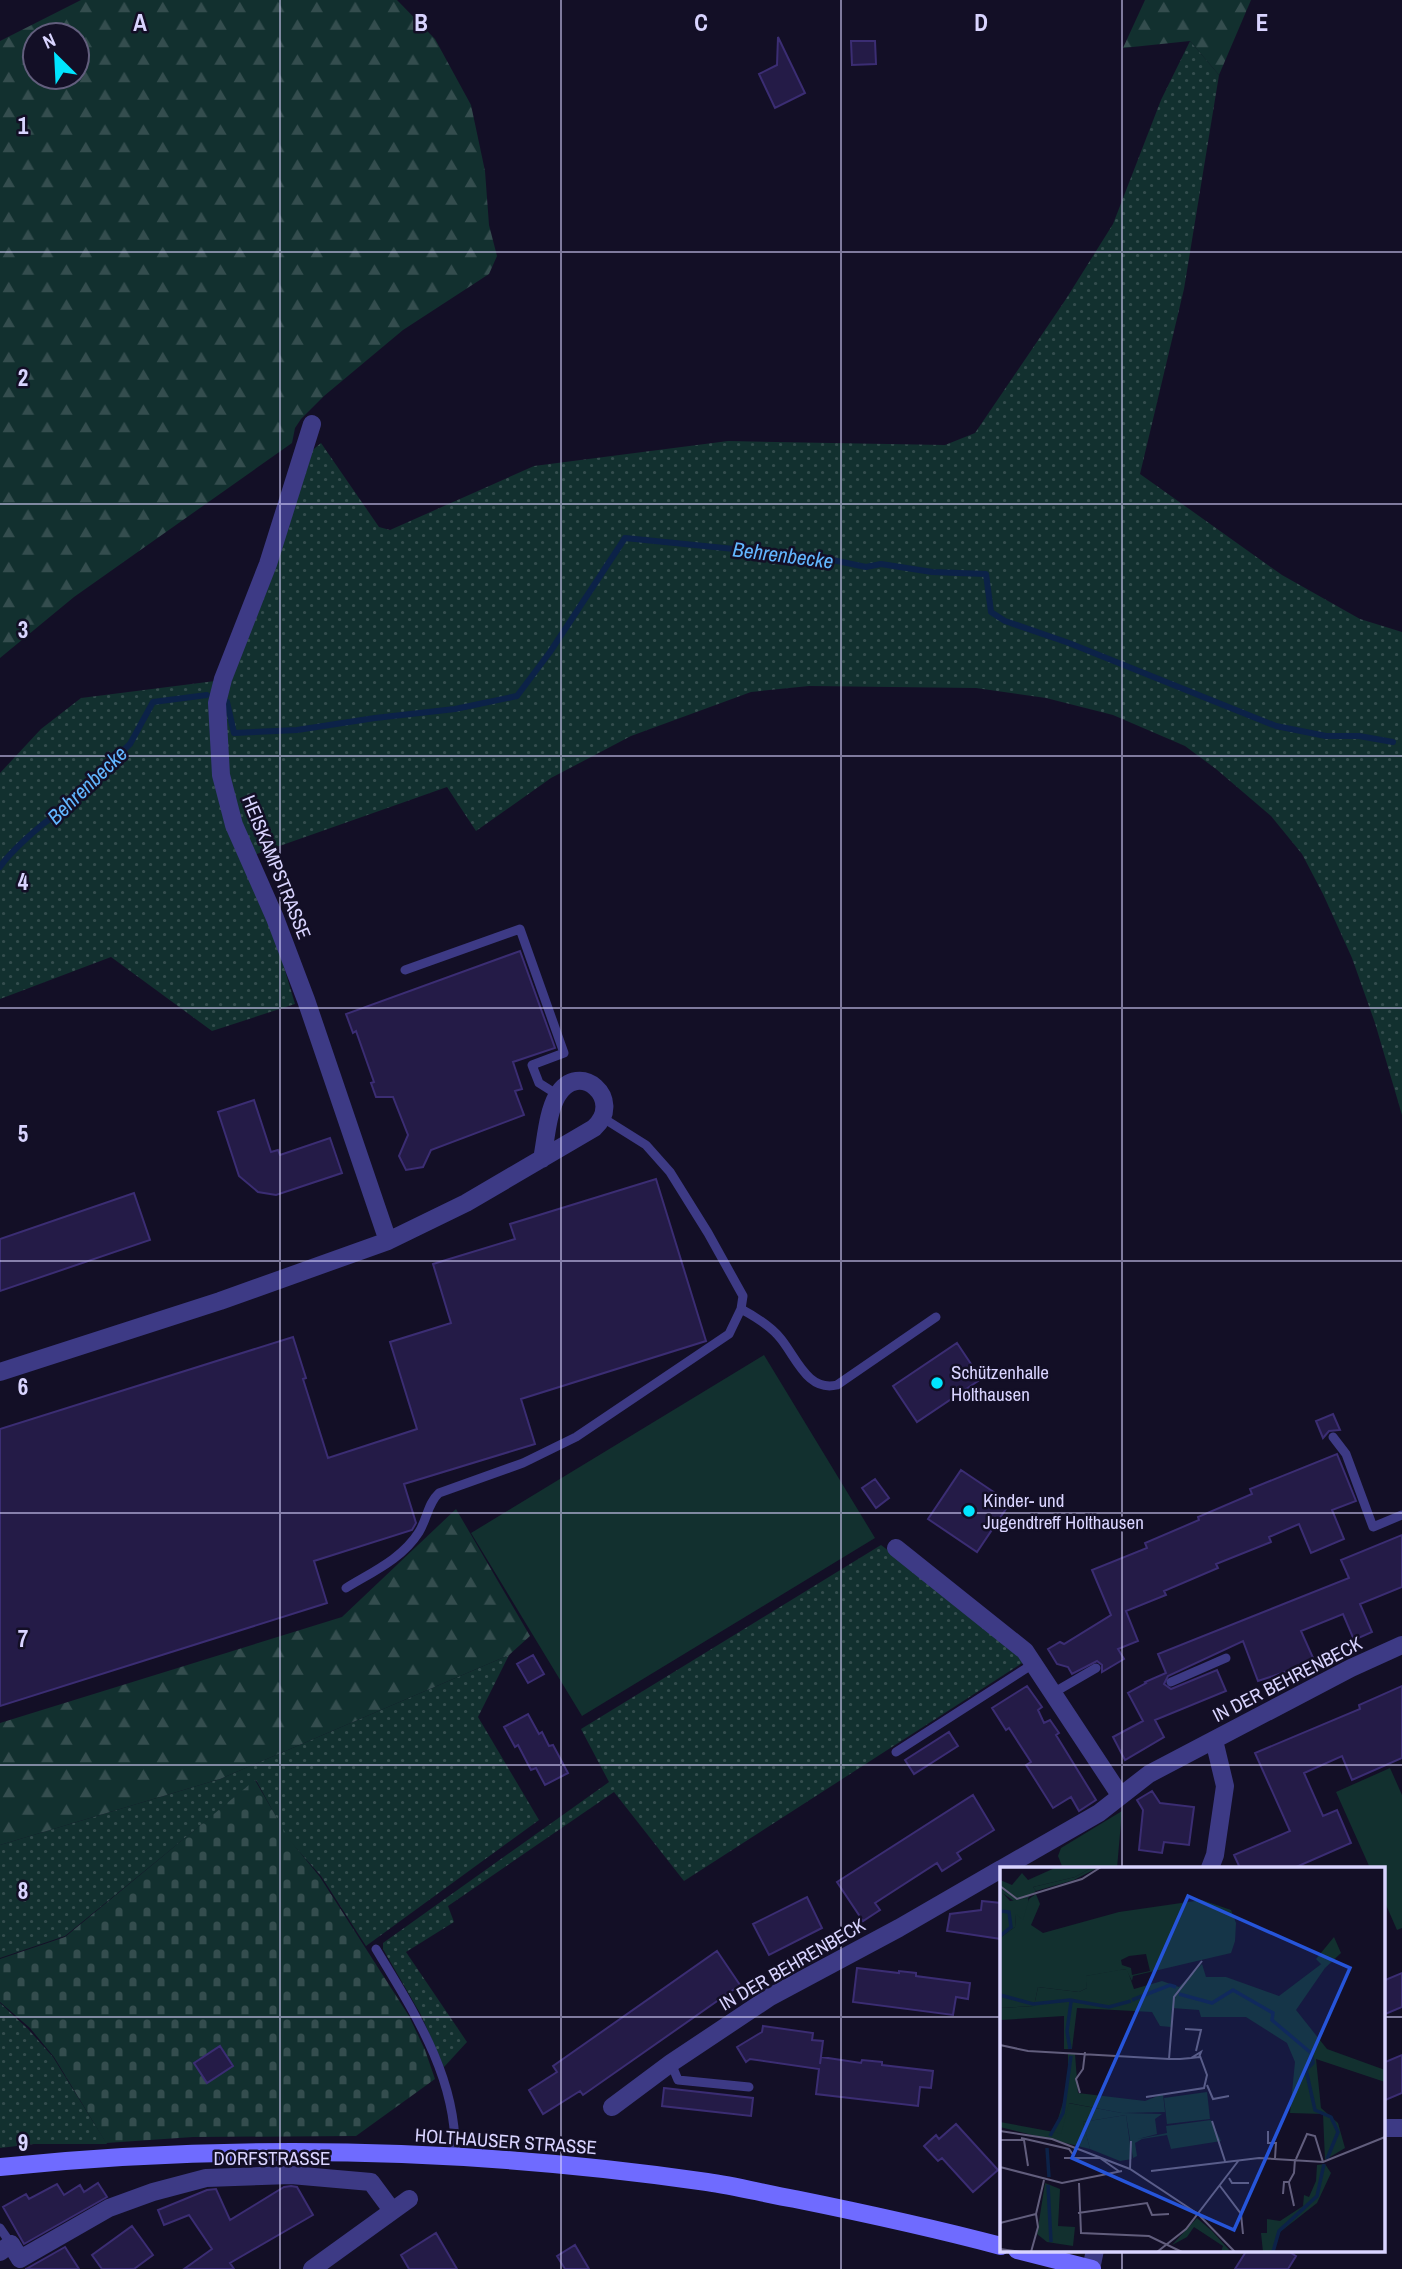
<svg xmlns="http://www.w3.org/2000/svg" width="1402" height="2269" font-family="'Archivo Narrow',sans-serif">
	<defs>
		<pattern id="grass-dots" width="8" height="8" patternUnits="userSpaceOnUse" patternTransform="scale(1.75)"><rect width="8" height="8" fill="#12302f"/><path d="M2 2h.1M6 6h.1" fill="none" stroke="#344d4e" stroke-width="1.8" stroke-linecap="round"/></pattern>
		<pattern id="forest-firs" width="22" height="20" patternUnits="userSpaceOnUse" patternTransform="scale(1.75)"><rect width="22" height="20" fill="#12302f"/><path d="M5 1l3.5 6h-7zM16 11l3.5 6h-7z" fill="#344d4e"/></pattern>
		<pattern id="cemetery-stones" width="16" height="16" patternUnits="userSpaceOnUse" patternTransform="scale(1.75)"><rect width="16" height="16" fill="#12302f"/><path d="M2 7V4a2 2 0 0 1 4 0v3zM10 15v-3a2 2 0 0 1 4 0v3z" fill="#344d4e"/></pattern>
	</defs>
	<rect width="100%" height="100%" fill="#130f26"/>
	<path fill="url(#grass-dots)" d="M1190,41L1219,75L1184,289L1140,474L1282,575L1360,619L1402,632V1115L1375,1023L1352,958L1323,894L1302,854L1271,816L1216,769L1185,746L1113,715L1046,698L976,688L809,686L751,692L631,736L551,778L476,831L447,787L251,856L295,1004L212,1031L111,957L0,999V773L41,729L81,698L215,681L309,453L321,443L379,527L390,530L534,466L728,441L945,445L975,433L1066,299L1113,224L1161,100Z
		M881,1545L971,1613L1027,1660L684,1881L614,1792L448,1906L454,1922L406,1952L467,2042L444,2067L421,2015L383,1949V1943L609,1782L581,1729Z
		M509,1655L478,1717L539,1820L366,1946L321,1876L288,1839L256,1780L65,1936L0,1958V1845L220,1779Z
		M0,2003L28,2029L53,2057L107,2144H34L0,2148Z"/>
	<path fill="url(#forest-firs)" fill-rule="evenodd" d="M81,0H397L435,39L471,105L485,171L489,225L497,256L489,274L403,330L324,396L301,419L295,428L292,443L74,597L0,658V41ZM77,35V77H35V35Z
		M1145,0H1251L1219,75L1190,41L1123,48Z
		M456,1509L530,1636L509,1655L220,1779L0,1845V1723L342,1617Z"/>
	<path fill="url(#cemetery-stones)" d="M255,1780L289,1839L320,1877L409,2016L425,2050L435,2079L356,2136L193,2137L106,2143L54,2057L30,2028L0,2002V1959L65,1937Z"/>
	<path fill="#12302f" d="M764,1355L875,1538L582,1716L471,1533Z
		M1390,1768L1402,1795V1928L1397,1930L1383,1898V1868H1370L1336,1792Z
		M1122,1811L1117,1868L1062,1866L1058,1856L1061,1848Z"/>
	<g fill="none" stroke-linecap="round" stroke-linejoin="round">
		<path stroke="#0c2248" stroke-width="6" d="M227,702L234,733L297,730L375,718L455,709L517,696L550,652L625,538L823,558L866,567L881,564L932,572L986,574L991,612L1005,621L1069,643L1276,726L1326,736H1359L1393,742
			M0,867C9,853 39,826 54,816L130,744L153,702L207,695"/>
	</g>
	<path fill="#241b47" stroke="#3b2d73" stroke-width="2" d="M778,37L805,93L775,108L759,74L777,65Z
		M851,41H875L876,64L852,65Z
		M520,951L555,1048L513,1062L522,1089L515,1091L524,1115L431,1150L423,1167L406,1170L399,1156L408,1135L393,1097H376L371,1083L374,1082L356,1031L353,1033L346,1014Z
		M254,1100L271,1152L278,1150L280,1155L330,1138L342,1173L276,1195L258,1192L239,1176L218,1112Z
		M656,1179L706,1341L521,1399L535,1444L404,1484L416,1523L412,1530L314,1561L327,1603L0,1706V1429L293,1337L306,1378L303,1379L328,1458L417,1429L390,1342L451,1323L433,1264L515,1239L510,1224Z
		M134,1193L150,1240L0,1291V1239Z
		M957,1343L981,1379L917,1422L893,1386Z
		M1333,1414L1340,1430L1329,1431L1323,1438L1316,1421Z
		M1337,1454L1356,1501L1332,1510L1344,1539L1311,1553L1299,1524L1269,1537L1271,1542L1216,1564L1218,1568L1164,1591L1166,1595L1126,1611L1138,1641L1118,1649L1124,1659L1102,1672V1665L1097,1661L1072,1674L1068,1667L1057,1664L1048,1649L1060,1642L1064,1644L1111,1615L1092,1570L1147,1548L1145,1543L1199,1520L1198,1517L1252,1494L1250,1489Z
		M961,1470L1010,1503L977,1552L928,1519Z
		M875,1479L889,1498L876,1508L862,1488Z
		M1402,1535V1587L1360,1604L1372,1632L1354,1640L1343,1614L1301,1631L1314,1660L1297,1668L1258,1681L1243,1641L1168,1676L1164,1684L1171,1689L1217,1670L1226,1691L1155,1720L1164,1737L1125,1760L1113,1737L1143,1721L1128,1693L1146,1683L1145,1682L1166,1673L1158,1654L1349,1578L1341,1560Z
		M533,1655L544,1674L528,1683L517,1664Z
		M1027,1686L1042,1707L1038,1710L1044,1723L1050,1720L1059,1733L1056,1735L1096,1800L1079,1811L1071,1797L1053,1808L1026,1765L1031,1762L1009,1728L1006,1730L992,1708Z
		M1402,1686V1758L1352,1780L1342,1756L1304,1773L1323,1816L1337,1810L1351,1843L1294,1868H1240L1234,1855L1290,1831L1255,1753L1360,1709L1359,1705Z
		M528,1714L539,1734L542,1732L549,1746L553,1745L568,1773L545,1785L536,1768L531,1770L518,1745L515,1747L504,1727Z
		M949,1732L958,1746L914,1774L905,1760Z
		M1152,1791L1160,1803L1194,1807L1189,1845L1164,1842L1162,1853L1139,1850L1143,1810L1137,1800Z
		M973,1795L994,1830L957,1853L961,1859L942,1871L937,1863L875,1903L880,1910L863,1921L837,1882Z
		M807,1897L822,1928L769,1955L753,1924Z
		M982,1901L1001,1903V1939L947,1931L950,1914L981,1910Z
		M717,1951L740,1985L583,2095L580,2091L543,2114L529,2090L557,2072L553,2066Z
		M857,1968L899,1973V1971L916,1973V1976L970,1983L968,1999L956,1997L953,2015L853,2002Z
		M1402,1973V2007L1383,2015V1981Z
		M763,2026L813,2033L812,2040L823,2041L820,2064L821,2057L861,2063L862,2060L882,2062V2065L933,2071L931,2088L920,2087L918,2106L816,2094L819,2069L750,2059L746,2062L737,2047L762,2032Z
		M220,2046L233,2066L207,2083L194,2063Z
		M1402,2055V2093L1383,2101V2063Z
		M664,2088L753,2098L751,2116L662,2106Z
		M956,2124L998,2170L973,2192L942,2158L938,2161L924,2146L936,2135L939,2139Z
		M98,2183L107,2197L24,2244L3,2207L26,2194L29,2199L57,2184L64,2195L80,2185L84,2192Z
		M291,2186L297,2187L313,2215L230,2263L234,2269H184L212,2249L189,2215L164,2225L158,2210L207,2190L216,2189L230,2220L284,2187Z
		M132,2226L153,2255L134,2269H102L92,2255Z
		M436,2233L457,2269H409L401,2255Z
		M575,2245L589,2269H565L557,2256Z
		M65,2247L79,2269H25H26Z
		M1247,2250H1286L1296,2256L1288,2269H1235Z"/>
	<g fill="none" stroke-linecap="round" stroke-linejoin="round">
		<path stroke="#3d3a85" stroke-width="9" d="M405,970L520,929L564,1053L532,1065L539,1083L558,1095
			M741,1309C756,1317 771,1326 781,1339C797,1359 808,1392 837,1385L936,1317
			M1333,1437L1346,1454L1373,1527L1402,1515
			M346,1588C372,1572 402,1559 419,1532C427,1519 428,1503 439,1493L523,1463L576,1437L729,1334L741,1309L743,1296L708,1233L670,1172L646,1145L603,1118
			M1171,1682L1226,1658
			M1053,1693L1096,1668
			M896,1752L1033,1664
			M376,1949C414,2012 458,2079 455,2156
			M671,2063L678,2080L749,2087
			M0,2228L11,2244"/>
		<path stroke="#3d3a85" stroke-width="18" d="M312,424L268,564L223,679L217,703L221,775L234,825L275,918L306,1000L388,1241
			M0,1372L220,1301L388,1241L466,1203L594,1128C625,1100 579,1058 557,1096C547,1114 546,1140 542,1159
			M896,1548L1025,1651L1120,1795
			M1003,1868L1099,1813L1149,1774L1351,1668L1402,1645
			M1210,1868L1215,1855L1225,1786L1214,1740
			M612,2107L671,2063L770,1997L899,1928L1001,1869
			M1383,2128H1402
			M0,2252L11,2244L20,2259L109,2208L153,2192L206,2178L291,2175L371,2182L391,2209
			M312,2269L409,2199
			M1091,2269L1095,2250"/>
		<path stroke="#6f6bff" stroke-width="18" d="M0,2167C236,2143 472,2148 707,2182C736,2186 766,2194 795,2199C864,2213 933,2228 1001,2246
			M1017,2250L1092,2269"/>
	</g>
	<path fill="none" stroke="#d9d4ff" stroke-width="2" stroke-opacity="0.55" d="M280,0V2269M561,0V2269M841,0V2269M1122,0V1868M0,252H1402M0,504H1402M0,756H1402M0,1008H1402M0,1261H1402M0,1513H1402M0,1765H1402M0,2017H1001M1383,2017H1402M1122,2250V2269"/>
	<g fill="#00e5ff" stroke="#130f26" stroke-width="2.5">
		<circle cx="937" cy="1383" r="7"/>
		<circle cx="969" cy="1511" r="7"/>
	</g>
	<g text-anchor="middle" dominant-baseline="central" stroke-width="5" stroke-linejoin="round" paint-order="stroke">
		<g font-size="19" fill="#d9d4ff" stroke="#130f26">
			<text transform="translate(277 867) rotate(68)">HEISKAMPSTRASSE</text>
			<text transform="translate(1287 1679) rotate(-27)">IN DER BEHRENBECK</text>
			<text transform="translate(792 1964) rotate(-30)">IN DER BEHRENBECK</text>
			<text transform="translate(506 2141) rotate(4)">HOLTHAUSER STRASSE</text>
			<text x="272" y="2158">DORFSTRASSE</text>
		</g>
		<g font-size="19" fill="#d9d4ff" stroke="#130f26" text-anchor="start">
			<text x="951" y="1372">Schützenhalle<tspan x="951" dy="22">Holthausen</tspan></text>
			<text x="983" y="1500">Kinder- und<tspan x="983" dy="22">Jugendtreff Holthausen</tspan></text>
		</g>
		<g font-size="21" font-style="italic" fill="#62b6ff" stroke="#130f26">
			<text transform="translate(783 555) rotate(7)">Behrenbecke</text>
			<text transform="translate(87 785) rotate(-44)">Behrenbecke</text>
		</g>
	</g>
	<g transform="translate(1000 1867)">
		<rect width="385" height="385" fill="#130f26"/>
		<path d="M93,0H99L74,13L36,24L33,20L75,10ZM0,23L10,34L28,31L30,42L23,54L16,48L15,60L0,71ZM324,95L325,101L296,143L327,182L385,203V215L316,192L321,241L338,256L345,281L325,293L323,247L290,246L295,195L287,176L246,150H201L199,143L172,141L171,160L160,159L152,145L77,141L72,182H64V149L0,153V141L34,139L38,120L79,125L87,121L85,109L118,103L127,102L134,122L162,114L179,120L202,97L206,110H226L279,129ZM68,236L122,246L162,247L155,252L157,267L138,272L167,266L166,259L211,253L221,274L171,282L167,268L142,272L135,276L137,289L133,291L126,248L83,255L90,282L0,260V255L54,265ZM325,297L331,306L317,336L280,365L274,385H263L261,366H267V352L280,354L303,339L304,328L309,330L316,314L317,298ZM45,316L60,322L58,359L75,360L73,379L47,375L37,367Z" fill="#12302f"/>
		<path d="M57,0H93L75,10L33,20L36,24L28,31L14,34L1,25L0,13L12,18L22,6L28,13ZM36,27L40,37L31,58L43,66L119,45L202,33L231,43L236,56L235,74L231,86L133,109L132,114L126,102L86,109L87,121L79,125L38,120L34,139L0,141V71L15,60L16,47L23,53L29,32ZM146,87L150,104L132,108L131,101L122,98L121,93L129,89ZM334,70L341,86L325,101L316,92ZM68,187H75L78,226L145,234L163,227L165,245L122,246L69,236L61,267L54,265L68,219ZM197,351L212,364L231,385H221L223,379L194,360L187,370L172,378Z" fill="#12302f" fill-rule="evenodd"/>
		<path d="M126,248L132,292L120,294L90,282L83,255Z" fill="#12302f"/>
		<path d="M207,225L210,252L167,257L164,231Z" fill="#12302f"/>
		<path fill="none" stroke="#0c2248" stroke-width="3.5" d="M0,44L9,45L11,60L0,69M179,127L212,136L233,123L273,146L272,153L311,186M0,128L33,137L70,133L109,140L131,134M132,133L170,118L176,120M70,182L67,164L71,135M312,189L313,196L306,203L315,243L331,250L338,265L327,292M50,269L63,246L71,189M47,281L49,310M48,318L51,375M273,385L279,364L317,329L324,297"/>
		<path fill="none" stroke="#625e7d" stroke-width="2" d="M0,19L17,32L82,12L101,0M185,162L201,163L196,184M0,178L28,184L169,192H180L191,191L199,190L201,185L191,191M169,192L174,130L202,94M207,218L213,232L229,229M80,226L76,212L83,202L85,185M146,230L204,221L207,208L200,189M212,254L225,294M0,264L52,272L130,302L198,347L235,385M268,264V276H276L275,291M21,271L69,282L74,289M0,273H24L28,299M64,291H100L120,305M296,292L307,267L315,269L323,295M0,300L62,316L122,304M130,302L131,274M151,304L259,291L323,295L385,270M229,311L232,316H249M79,316L81,366L149,369L182,385M289,316L294,339M220,319L241,347L243,367M283,327L284,315H289L294,306L295,292M78,346L147,336L152,348L169,347M36,347L44,313M0,356L36,347M0,382L22,385M31,385L38,360L36,347M157,385L186,362L239,293"/>
		<path fill="#2655da" fill-opacity="0.15" stroke="#2655da" stroke-width="3.5" d="M188,29L350,101L234,363L72,291Z"/>
		<rect width="385" height="385" fill="none" stroke="#d9d4ff" stroke-width="3.5"/>
	</g>
	<g font-size="23" text-anchor="middle" font-weight="bold" fill="#d9d4ff" stroke="#130f26" stroke-width="5" stroke-linejoin="round" paint-order="stroke">
		<text x="140" y="31">A</text>
		<text x="421" y="31">B</text>
		<text x="701" y="31">C</text>
		<text x="981" y="31">D</text>
		<text x="1262" y="31">E</text>
		<text x="23" y="134">1</text>
		<text x="23" y="386">2</text>
		<text x="23" y="638">3</text>
		<text x="23" y="890">4</text>
		<text x="23" y="1142">5</text>
		<text x="23" y="1395">6</text>
		<text x="23" y="1647">7</text>
		<text x="23" y="1899">8</text>
		<text x="23" y="2151">9</text>
	</g>
	<g transform="translate(56 56) rotate(336)"><circle r="33" fill="#130f26" stroke="#625e7d" stroke-width="2"/>
	<path d="M0-5L12 26L0 18L-12 26Z" fill="#00e5ff"/>
	<text y="-10" font-size="19" font-weight="bold" text-anchor="middle" fill="#d9d4ff">N</text>
	</g>
</svg>
